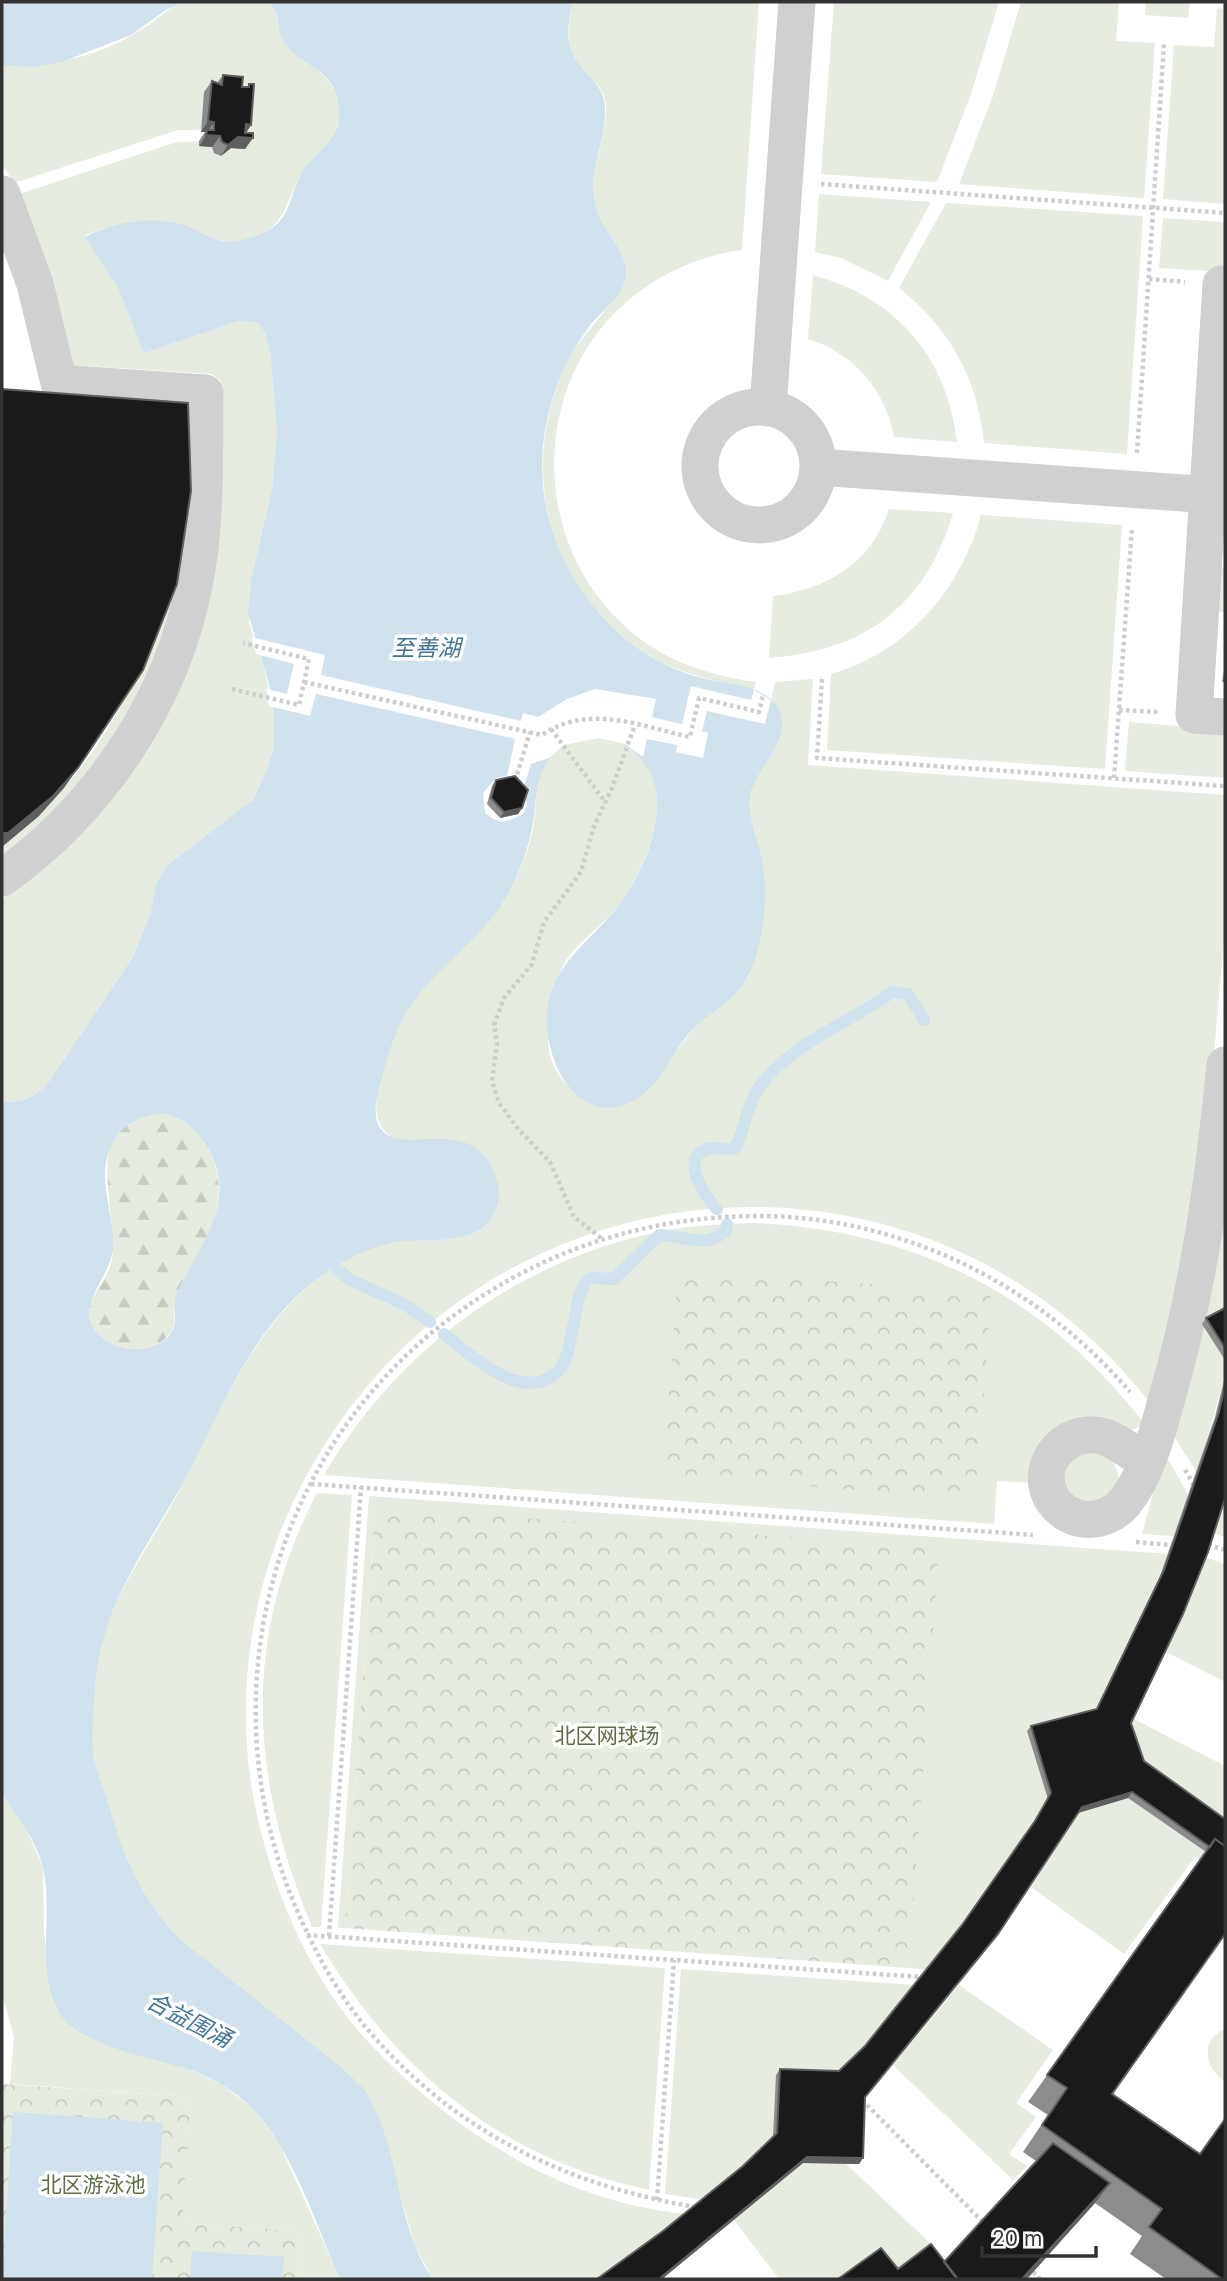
<svg xmlns="http://www.w3.org/2000/svg" width="1227" height="2281" font-family="Inter,'Noto Sans SC',sans-serif">
	<defs>
		<pattern id="forest-firs" width="22" height="20" patternUnits="userSpaceOnUse" patternTransform="scale(1.75)"><rect width="22" height="20" fill="#e6ecdf"/><path d="M5 1l3.5 6h-7zM16 11l3.5 6h-7z" fill="#c6cbc0"/></pattern>
		<pattern id="park-crowns" width="20" height="18" patternUnits="userSpaceOnUse" patternTransform="scale(1.75)"><rect width="20" height="18" fill="#e6ecdf"/><path d="M2 6a3 3 0 1 1 6 0M12 15a3 3 0 1 1 6 0" fill="none" stroke="#c6cbc0"/></pattern>
	</defs>
	<rect width="100%" height="100%" fill="#fff"/>
	<path fill="#e6ecdf" d="M183,2H269C278,11 275,21 281,31C301,67 359,82 335,136C327,152 308,161 300,176C282,211 283,234 238,241C215,244 208,235 188,227C162,216 109,223 85,236L118,288L144,352L239,321L258,323L265,333L270,351L277,432L272,490L249,623L264,666L274,717V746L267,770L253,800L243,810L156,884L150,915L133,957L50,1080C37,1097 23,1103 2,1102V899L20,887L141,759L222,387L220,380L212,374L72,365L19,194L177,142L206,141V133L200,130H178L14,183L2,164V65C50,68 101,56 142,29C157,20 167,9 183,2Z
		M573,2H759L742,250C702,255 663,272 631,298C527,384 529,549 634,634C670,663 711,676 756,682L754,690C720,681 685,676 654,658C546,595 515,468 569,358C581,335 628,291 626,272C625,248 603,232 596,210C586,174 607,142 606,106C605,85 588,78 577,63C564,44 569,23 573,2Z
		M834,2H999L971,94L937,182L821,174Z
		M1021,2H1119L1116,41L1155,43L1144,198L959,184L993,96Z
		M1146,2H1190L1188,18L1145,15Z
		M1217,8L1225,9V204L1163,199L1174,45L1214,47Z
		M819,194L931,202L888,281L841,258L815,252Z
		M946,203L1143,216L1127,454L984,443C978,380 950,328 899,288Z
		M1163,218L1225,222V272L1159,268Z
		M813,275C896,298 947,356 957,442L894,437C886,391 854,353 808,339Z
		M889,509L953,513C925,607 864,651 769,658L773,596C826,590 872,563 889,509Z
		M981,515L1122,525L1105,769L827,750L831,674C906,653 961,590 981,515Z
		M184,549L165,631L132,707L114,739L58,809L2,858V847C54,804 101,751 129,689C150,644 166,596 184,549Z
		M1221,568H1225V612H1218Z
		M813,679L808,765L1225,795V929L1208,1120L1154,1408C915,1096 442,1158 286,1518C248,1606 236,1706 254,1801C272,1891 311,1984 376,2050C458,2135 566,2203 687,2214L602,2279H433L416,2248L374,2109L357,2082L181,1940C167,1926 154,1913 143,1896C123,1863 101,1795 94,1757C87,1720 93,1672 104,1636C119,1583 157,1536 181,1487C228,1394 272,1281 380,1245C405,1237 432,1239 459,1237L409,1140C343,1140 394,1027 414,1000C444,959 486,933 511,888C521,871 529,848 533,829C538,805 533,778 549,758C564,739 590,735 612,740C691,760 651,861 619,905C603,926 573,944 562,968C558,978 558,993 556,1004C554,1018 546,1038 549,1051C554,1077 574,1095 596,1104L647,1091L697,1024L735,994L749,976L762,924L765,880L750,819V799L755,776L773,751L771,700L775,682Z
		M1129,722L1225,730V778L1125,771Z
		M1225,1163V1311L1203,1324L1225,1360V1376L1197,1473L1170,1430Z
		M753,1223C915,1229 1045,1296 1145,1424L1128,1432L1109,1424L1033,1483L997,1481L994,1524L324,1475C397,1350 519,1259 663,1231C692,1225 723,1224 753,1223Z
		M1087,1448C1107,1456 1118,1459 1119,1483L1092,1508L1061,1487L1064,1461Z
		M1164,1452L1189,1496L1174,1536L1142,1534Z
		M317,1493L352,1495L321,1927H312C250,1778 241,1639 317,1493Z
		M369,1496L1168,1554C1110,1703 1028,1845 927,1970L909,1968L375,1507L345,1928H338Z
		M1225,1497V1537L1212,1533Z
		M1204,1557L1225,1564V1682L1164,1651Z
		M1132,1718L1225,1766V1827L1140,1766L1127,1728Z
		M2,1795L25,1826L43,1868L44,1933L53,1997L111,2045L194,2071L222,2085L255,2110L279,2143L340,2279H297L300,2231L181,2223L191,2097L10,2084L14,2037L2,1993Z
		M1128,1798L1220,1862L1215,1869L1195,1857L1124,1954L1031,1887L1078,1813Z
		M320,1944L665,1968L649,2190C501,2159 396,2071 320,1944Z
		M681,1969L915,1985C852,2063 782,2135 705,2200L665,2194Z
		M959,1985L1053,2050L1016,2103L1036,2117L1009,2154L1027,2166L1013,2180L893,2065Z
		M1225,2029V2082C1205,2068 1199,2041 1225,2029Z
		M803,2163L846,2164L944,2256L927,2274L889,2279H779L734,2220Z"/>
	<path fill="url(#forest-firs)" d="M166,1114C184,1118 193,1127 204,1142C240,1195 202,1251 177,1301C171,1313 179,1325 168,1336C145,1360 98,1349 89,1318C88,1296 105,1284 111,1264C123,1219 71,1108 166,1114Z"/>
	<path fill="url(#park-crowns)" d="M678,1270L991,1293L977,1498L663,1476Z
		M375,1507L939,1548L909,1968L345,1928Z
		M2,2084L191,2097L182,2223L300,2231L297,2279H2Z"/>
	<path fill="#cfe2ee" fill-rule="evenodd" d="M2,2H183L166,10L131,35L62,62L33,67L2,65Z
		M269,2H573C569,19 565,36 572,52C581,76 605,81 605,109C606,144 585,176 597,211C603,232 626,249 626,272C627,295 601,310 589,327C548,381 531,457 550,523C570,594 625,656 698,677C722,684 761,683 777,706C798,738 752,768 750,799C748,823 760,843 763,866C769,897 762,957 744,983C732,1002 709,1013 693,1029C674,1049 663,1080 641,1096C579,1139 537,1054 549,1001C558,959 595,937 619,905C639,878 654,844 657,811C663,754 599,711 555,753C532,774 538,806 531,833C525,860 513,889 497,911C477,939 448,960 426,986C402,1012 390,1044 382,1078C378,1092 371,1114 380,1128C402,1159 475,1110 496,1178C500,1189 500,1201 495,1211C477,1252 420,1234 386,1244C365,1250 343,1261 324,1274C257,1320 226,1399 190,1470C162,1524 120,1578 104,1637C97,1659 95,1683 94,1705C93,1722 91,1740 94,1757C97,1773 104,1790 109,1806C125,1860 141,1900 181,1940L342,2068C350,2076 359,2083 365,2091C400,2143 395,2227 433,2279H340C316,2225 288,2135 242,2099C227,2087 209,2076 191,2070C157,2059 81,2046 61,2015C34,1974 54,1913 43,1868C36,1840 19,1818 2,1795V1102C23,1103 37,1097 50,1080L133,957L150,915L156,884L168,865L253,800L267,770L274,746V717L269,684L248,613L251,581L272,490L277,432L270,351L265,333L258,323L239,321L144,353L118,288L85,237C113,221 156,215 187,226C207,234 214,244 236,241C249,239 266,234 276,225C289,214 292,193 299,178C315,146 349,143 337,97C330,69 302,65 286,45C276,32 281,15 269,2ZM166,1114C184,1118 193,1127 204,1142C241,1196 203,1241 178,1290C170,1305 181,1322 169,1336C145,1360 98,1349 89,1318C88,1293 109,1275 113,1250C115,1225 105,1200 105,1175C105,1139 130,1112 166,1114Z
		M13,2112L163,2123L152,2279H2Z
		M192,2251L284,2257L282,2279H190Z"/>
	<path fill="#fff" d="M251,637L325,655L321,675L521,721L523,713L538,717L567,699L595,689L656,699L652,717L682,724L691,686L751,700L754,690L771,700L765,724L707,711L702,731L708,733L703,758L676,752L677,745L647,739L643,757L625,744L599,738L564,745L549,758L531,764L524,786L527,806L522,815L503,822L493,819L485,813L483,793L496,778L507,776L515,739L316,694L310,716L269,706L266,689L287,694L294,664L256,654Z"/>
	<g fill="none" stroke-linecap="round" stroke-linejoin="round">
		<path stroke="#cfe2ee" stroke-width="12" d="M717,1209C706,1197 678,1159 707,1149C716,1146 725,1151 735,1148C744,1135 745,1108 758,1089C790,1043 848,1024 892,992L908,994L924,1020
			M335,1267L350,1280L404,1304L430,1322
			M444,1334C469,1354 522,1404 556,1373C569,1362 570,1338 574,1323C577,1308 578,1289 590,1278L614,1279L659,1235C684,1235 703,1250 726,1231L727,1224"/>
		<path stroke="#cdcdcd" stroke-width="4.5" stroke-dasharray="3.5 3.5" stroke-linecap="butt" d="M821,184L1225,213
			M1149,279L1185,282
			M1137,453L1164,44
			M822,679L817,758L1225,786
			M304,682L542,735C589,703 639,726 690,737L699,698L759,712L763,695
			M232,689L299,705L309,659L243,643
			M1119,710L1158,712
			M551,729L606,803
			M1114,778L1132,528
			M515,781L530,732
			M601,1238L574,1217L550,1162L519,1130L499,1103L492,1081L497,1043L494,1025L504,998L532,964L544,922L581,872L594,826L612,788L635,725
			M1185,1470L1194,1485
			M311,1484L1033,1535
			M1136,1542L1171,1545
			M1208,1545L1225,1550
			M307,1935L921,1977
			M329,1936L361,1487
			M862,2100L984,2223
			M657,2200L674,1960
			M696,2207C568,2186 455,2132 369,2031C340,1997 317,1956 299,1915C201,1693 273,1431 479,1298C562,1244 655,1217 754,1216C898,1215 1037,1283 1130,1392
			M1033,2272L1040,2279"/>
		<path stroke="#d0d0d0" stroke-width="37" d="M2,194L35,284L59,383L205,393C204,456 207,519 195,580C173,700 100,808 2,878
			M1225,285L1221,284L1194,715L1225,717
			M700 466a59 59 0 1 1 118 0a59 59 0 1 1-118 0Z
			M768,408L797,2
			M818,467L1225,496
			M1146,1461C1133,1454 1119,1442 1105,1437C1072,1426 1038,1457 1048,1490C1053,1506 1068,1517 1083,1519C1099,1521 1114,1515 1125,1502C1148,1473 1158,1430 1168,1394C1199,1286 1214,1177 1225,1065"/>
	</g>
	<path fill="#8c8c8c" d="M223,75L242,87H247L249,84L251,125L246,133L245,149L231,148L221,156L214,153L212,147L199,146V141L205,132H201L204,92L212,81L217,83Z
		M1225,665V682H1222Z
		M496,780L522,808L518,814L500,818L487,804L492,786Z
		M1225,1308V1360L1202,1324L1206,1318Z
		M1225,1376V1498L1131,1723L1144,1761L1225,1819L1113,2094L1225,2279H1166L1130,2254L1142,2236L1095,2203L1026,2279L898,2269L944,2262L1036,2161L1023,2152L1048,2115L1028,2102L1206,1852L1128,1798L1078,1813L865,2097L863,2158L859,2164L803,2163L662,2279H597L663,2231L743,2166L773,2137L776,2075L780,2069L839,2071L865,2046L962,1925L1031,1826L1048,1799L1027,1731L1031,1726L1096,1709L1160,1576L1215,1417Z"/>
	<path fill="#5f5f5f" d="M208,121L214,122L207,133V130L205,132H201Z
		M246,124L251,125L244,136Z
		M206,135L220,136L212,147L199,146Z
		M238,137L253,138L245,149L231,148L221,156L228,145Z
		M78,768L64,788L39,816L2,847V833Z
		M522,808L518,814L500,818L504,812Z
		M1132,1792L1128,1798L1078,1813L1082,1807Z
		M807,2157L863,2158L859,2164L803,2163L662,2279H659Z
		M1110,2183L1095,2203L1027,2279H1022Z"/>
	<path fill="#1a1a1a" stroke="#5f5f5f" stroke-width="2" d="M223,75L243,77L242,87H249V84H254L251,125L246,124L245,133H253V138L238,137L228,145L222,142L220,136L206,135L207,130H214V122L208,121L212,81L222,85Z
		M2,389L188,403L191,491L177,584L143,670L78,768L53,796L8,833H2Z
		M515,776L528,790L522,808L504,812L491,798L496,780Z
		M1225,1308V1348L1206,1318Z
		M1225,1386V1498L1208,1552L1183,1614L1131,1723L1144,1761L1225,1819V1846L1215,1839L1210,1847L1132,1792L1082,1807L998,1934L865,2097L863,2158L807,2157L659,2279H597L663,2231L743,2166L777,2133L780,2069L839,2071L865,2046L962,1925L1035,1821L1051,1793L1031,1726L1097,1709L1164,1570L1219,1412Z
		M1215,1839L1225,1846V1934L1112,2094L1200,2154L1225,2119V2279H1222L1149,2227L1162,2209L1042,2125L1067,2088L1047,2075Z
		M1053,2143L1110,2183L1022,2279H957L944,2262Z
		M931,2244L958,2279H838L881,2248L898,2269Z"/>
	<g text-anchor="middle" dominant-baseline="central" stroke-width="7" stroke-linejoin="round" paint-order="stroke">
		<g font-size="21" fill="#56703f" stroke="#fff">
			<text x="607" y="1735">北区网球场</text>
			<text x="93" y="2184">北区游泳池</text>
		</g>
		<g font-size="23" font-style="italic" fill="#3f7597" stroke="#fff">
			<text x="426" y="648">至善湖</text>
			<text transform="translate(189 2020) rotate(27)">合益围涌</text>
		</g>
	</g>
	<rect width="1227" height="2281" fill="none" stroke="#333333" stroke-width="7"/>
	<path d="M982 2246v10h114v-10" fill="none" stroke="#333333" stroke-width="3.5"/>
	<text x="992" y="2246" font-size="21" fill="#333333" stroke="#ffffff" stroke-width="5" paint-order="stroke">20 m</text>
</svg>
